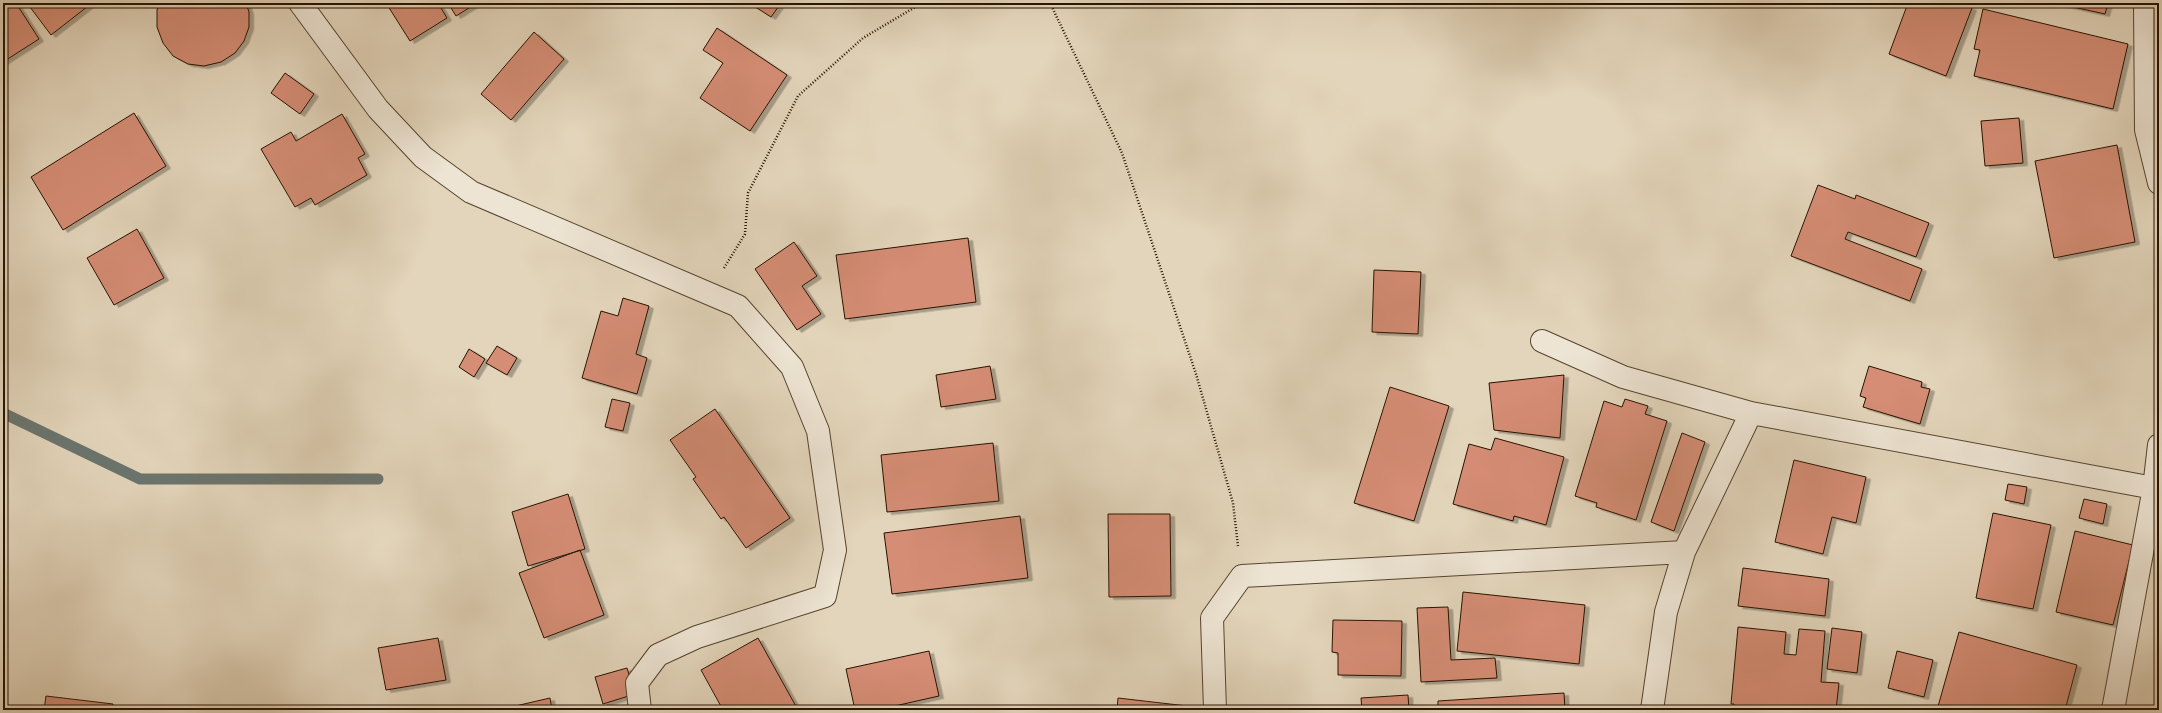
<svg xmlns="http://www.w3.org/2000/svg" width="2162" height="713" font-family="'Libre Bodoni',serif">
	<defs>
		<filter id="shadow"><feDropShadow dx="4.5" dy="2.5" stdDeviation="0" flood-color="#0004"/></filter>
	</defs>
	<rect width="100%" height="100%" fill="#e3d5bb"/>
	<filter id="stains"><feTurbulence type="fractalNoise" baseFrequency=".005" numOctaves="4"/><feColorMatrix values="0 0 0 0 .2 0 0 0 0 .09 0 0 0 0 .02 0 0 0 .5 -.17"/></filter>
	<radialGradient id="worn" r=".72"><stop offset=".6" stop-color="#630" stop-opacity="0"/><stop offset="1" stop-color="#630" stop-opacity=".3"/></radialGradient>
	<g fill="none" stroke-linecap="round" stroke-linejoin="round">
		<path stroke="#6b756f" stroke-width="11" d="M3,413L140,479H378"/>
	</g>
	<path fill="#d58d75" stroke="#271300" filter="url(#shadow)" d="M3,3H16L39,39L3,62Z
		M27,3H92L51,35Z
		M159,3H246L249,12V27L244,41L235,53L221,62L204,66L188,64L173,56L163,43L157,27V10Z
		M386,3H438L447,18L410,41Z
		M448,3H477L456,16Z
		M749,3H781L771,17Z
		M1908,3H1959L1972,8L1946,76L1889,54Z
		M2055,3H2108L2105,14Z
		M1983,9L2128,44L2113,109L1974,76L1980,50L1974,49Z
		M717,28L787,75L750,131L700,98L723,63L703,50Z
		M534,32L564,59L511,120L481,94Z
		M285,73L314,94L300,114L271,93Z
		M134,113L166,166L63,230L31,177Z
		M342,114L365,154L358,158L367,175L315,205L311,198L295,207L261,149L291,132L296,141Z
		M2019,118L2023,163L1985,166L1981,121Z
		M2117,145L2135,242L2054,258L2035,161Z
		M1818,185L1855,199L1856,195L1929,223L1916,257L1848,232L1845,239L1922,269L1910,301L1791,256Z
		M137,229L164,278L114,305L87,258Z
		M968,238L976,302L845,319L836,255Z
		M794,242L817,276L802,286L821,314L797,330L755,269Z
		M1374,270L1421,272L1418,334L1372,332Z
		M623,298L649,306L636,354L647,358L637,394L582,378L601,311L618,316Z
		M497,346L517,358L507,375L486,363Z
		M469,349L485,359L474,377L459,367Z
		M990,366L996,399L941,407L936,375Z
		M1869,366L1922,382L1921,387L1930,389L1920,424L1863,407L1866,398L1860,396Z
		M1564,375L1560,438L1494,430L1489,383Z
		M1390,387L1449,406L1414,521L1354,503Z
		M612,399L630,403L623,431L605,427Z
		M1625,399L1648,406L1645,414L1667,421L1636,520L1596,507L1597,503L1575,496L1604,401L1622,407Z
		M715,409L790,518L746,548L724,517L721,519L693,479L696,477L670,440Z
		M1682,433L1705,442L1674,531L1651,522Z
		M1495,438L1564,457L1546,525L1514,516L1513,521L1453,504L1469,444L1491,450Z
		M993,443L999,501L887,512L881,455Z
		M1794,460L1866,477L1856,523L1832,517L1823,554L1775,542Z
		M2008,484L2027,487L2024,504L2005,500Z
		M568,494L585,549L528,566L512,512Z
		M2084,499L2107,504L2103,524L2079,518Z
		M1993,513L2051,525L2033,609L1976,598Z
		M1108,514H1170L1171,596L1109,597Z
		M1020,516L1028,578L892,594L884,533Z
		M2075,531L2133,545L2113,625L2056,612Z
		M580,550L604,615L544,638L519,573Z
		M1743,568L1829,579L1825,616L1738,606Z
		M1463,592L1585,605L1579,664L1457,651Z
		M1448,607L1451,660L1495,658L1497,678L1421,682L1417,608Z
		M1333,620L1402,621L1401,676L1338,675V653L1332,652Z
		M1738,627L1786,632L1784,654L1796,655L1799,629L1825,631L1821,682L1839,683L1836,710H1734V704H1731Z
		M1832,628L1862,632L1857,673L1827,669Z
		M1959,632L2077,665L2065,710H1937Z
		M438,638L446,680L386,690L378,648Z
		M758,638L798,710H723L701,670Z
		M929,651L939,696L877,710H855L846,669Z
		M1897,651L1933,660L1924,697L1888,688Z
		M627,668L635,694L603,704L595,677Z
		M1564,693L1565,710H1438V701Z
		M1408,695L1409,710H1362L1361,698Z
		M46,696L113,704L112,710H44Z
		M550,698L552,710H512L511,707Z
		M1118,698L1196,707V710H1117Z"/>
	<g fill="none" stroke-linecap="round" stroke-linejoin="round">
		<defs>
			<path id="minor" d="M300,3L378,109L423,157L471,192L738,306L792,367L818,431L835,550L825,596L697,637L658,655L637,683L640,710
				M2145,3L2146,130L2159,183
				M1542,341L1623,377L1751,413L2159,489
				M1215,710L1212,618L1242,576L1684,552
				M1652,710L1666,612L1684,552L1751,413
				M2113,710L2154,488L2159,445"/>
		</defs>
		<use href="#minor" stroke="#56442f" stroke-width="24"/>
		<path stroke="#271300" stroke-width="2.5" stroke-dasharray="1 2" stroke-linecap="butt" d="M1050,3L1122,153L1196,374L1233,503L1238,546
			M724,268L745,234L748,193L798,96L863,38L922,3"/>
		<use href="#minor" stroke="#ede4d3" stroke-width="22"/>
	</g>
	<rect width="2162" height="713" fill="none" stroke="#e3d5bb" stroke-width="16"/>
	<rect x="4" y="4" width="2154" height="705" fill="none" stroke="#271300" stroke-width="2"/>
	<rect x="8" y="8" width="2146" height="697" fill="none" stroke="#271300"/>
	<rect width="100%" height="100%" filter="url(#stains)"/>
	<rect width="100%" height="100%" fill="url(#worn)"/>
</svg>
